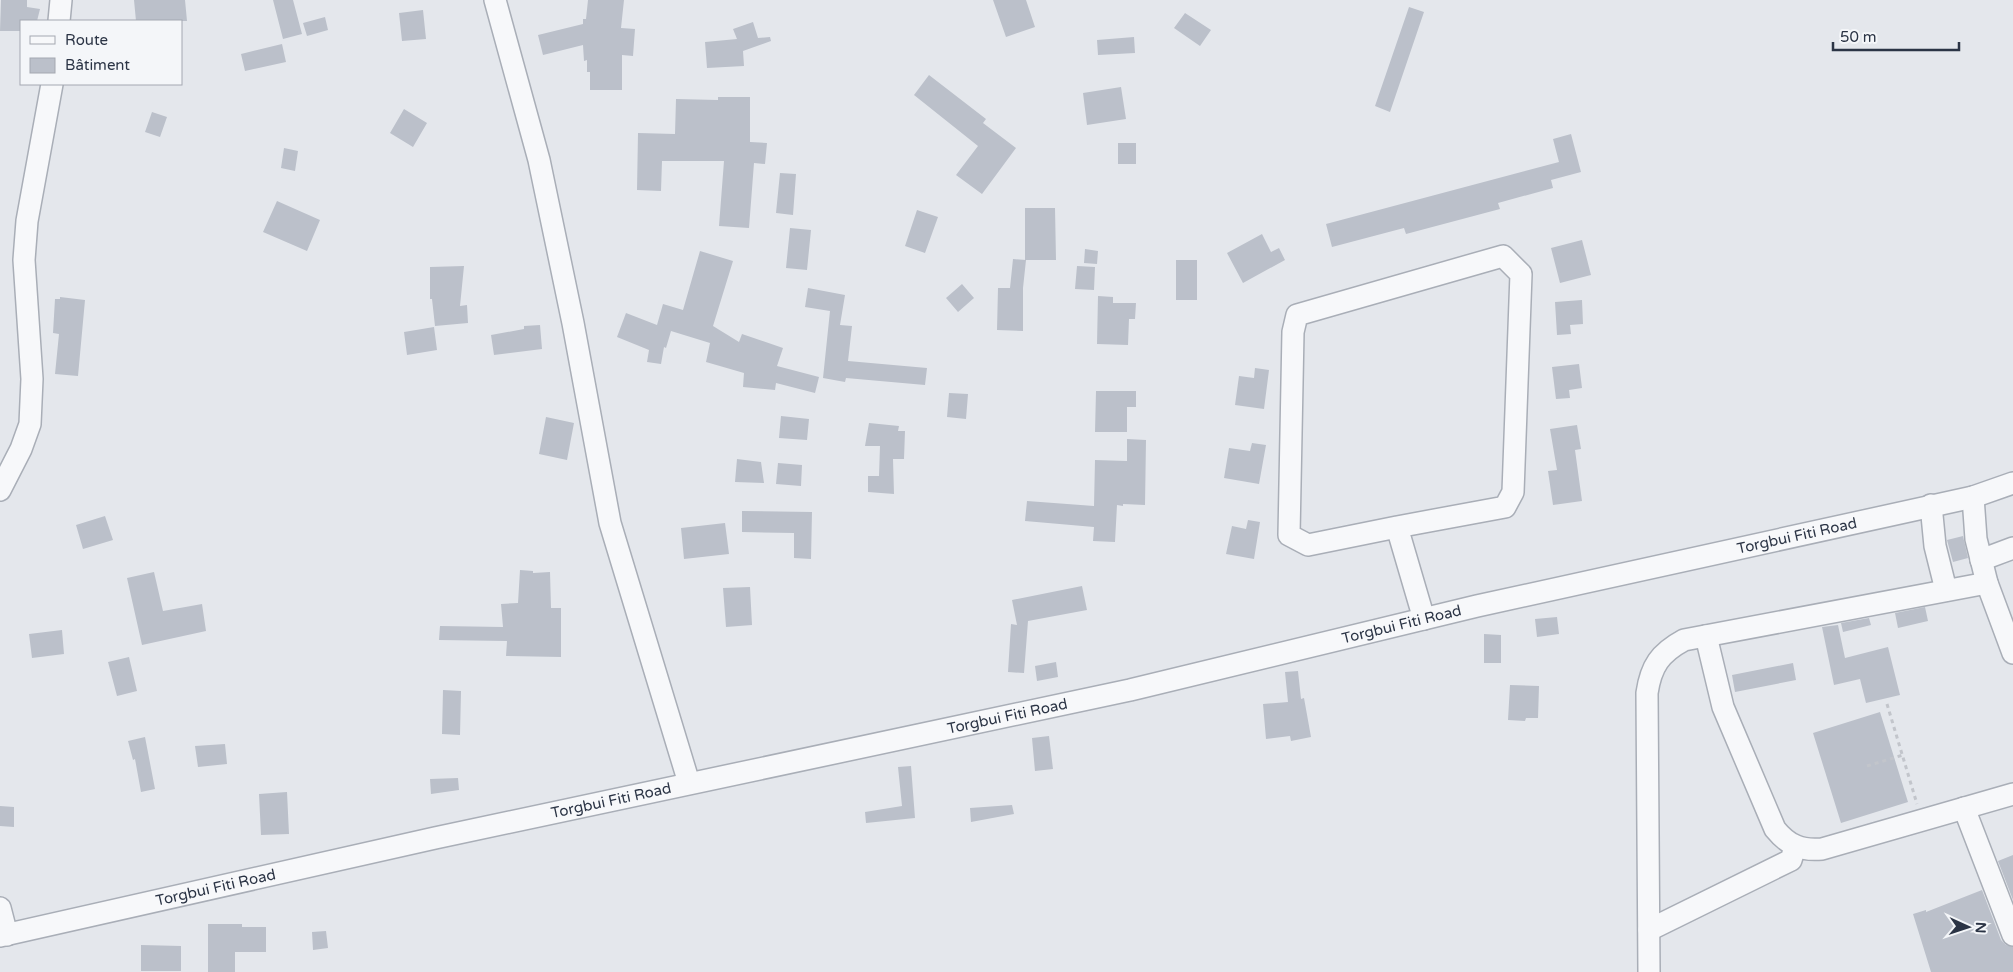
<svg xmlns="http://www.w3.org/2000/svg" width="2013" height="972" font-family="'Varela Round',sans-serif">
	<rect width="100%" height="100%" fill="#e4e7ec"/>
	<path fill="#bbc0ca" d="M1,0H27V7L40,9L37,21H21L20,31H0Z
		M134,0H185L187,21H136Z
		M273,0H293L302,34L283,39Z
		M588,0H624L621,28L635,29L633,56L622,55V90H590V72H587V60L584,61L583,45L543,55L538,35L583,24V19H586Z
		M993,0H1026L1035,27L1006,37Z
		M1409,7L1424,12L1390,112L1375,106Z
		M423,10L426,39L402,41L399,13Z
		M1185,13L1211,30L1200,46L1174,28Z
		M325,17L328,30L307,36L303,23Z
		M753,22L758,38L770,37L771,41L743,51L744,66L707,68L705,42L737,39L733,29Z
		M1134,37L1135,53L1098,55L1097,40Z
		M282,44L286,62L245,71L241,54Z
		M929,75L986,119L983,123L1016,148L982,194L956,175L978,146L914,95Z
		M1121,87L1126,119L1087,125L1083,93Z
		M718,97H750V142L767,143L765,164L754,163L749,228L719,226L724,161H662L661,191L637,190L638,133L675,134L676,99L718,100Z
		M404,109L427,123L413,147L390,133Z
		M152,112L167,117L160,137L145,132Z
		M1571,134L1581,172L1551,180L1553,188L1498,203L1500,209L1406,234L1404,228L1332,247L1326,224L1559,162L1553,139Z
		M1118,143H1136V164H1118Z
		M284,148L298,151L295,171L281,168Z
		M780,173L796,174L793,215L776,213Z
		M277,201L320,220L307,251L263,232Z
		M1025,208H1055L1056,260H1025Z
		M917,210L938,217L925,253L905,246Z
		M790,228L811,230L807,270L786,268Z
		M1262,234L1271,252L1279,248L1285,260L1243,283L1227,253Z
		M1582,240L1591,275L1560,283L1551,248Z
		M1085,249L1098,251L1097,264L1084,263Z
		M700,251L733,261L713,326L739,342L742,334L783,348L777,366L819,377L815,393L776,383L775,390L743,387L744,373L706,362L710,343L671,331L666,348L664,347L661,364L647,362L649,350L617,337L626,313L657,325L663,304L683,310Z
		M1013,259L1026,260L1023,288V331L997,330L998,288H1010Z
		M1176,260H1197V300H1176Z
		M464,266L460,306L467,305L468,323L435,326L432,299H430V267Z
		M1077,266L1095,267L1094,290L1075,289Z
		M962,284L974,298L958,312L946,298Z
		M808,288L845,295L840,325L852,326L848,361L927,368L925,385L846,378L845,382L823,378L830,311L805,307Z
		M1098,296L1113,297V303H1136L1135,319H1129L1128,345L1097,344Z
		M60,297L85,300L78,376L55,374L59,334L53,333L55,299H60Z
		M1582,300L1583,324L1570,325L1571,334L1557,335L1555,302Z
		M540,325L542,349L494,355L491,335L524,329V326Z
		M434,327L437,350L407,355L404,332Z
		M1579,364L1582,388L1569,390L1570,398L1556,399L1552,367Z
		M1255,368L1269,370L1264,409L1235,405L1239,376L1254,378Z
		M1096,391H1136V407H1127V432H1095Z
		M949,393L968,394L966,419L947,417Z
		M781,416L809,419L807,440L779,438Z
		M546,417L574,423L567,460L539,454Z
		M869,423L899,426L898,431H905L904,459H893L894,494L868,492V476H879L880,446H865Z
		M1577,425L1581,449L1575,450L1582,501L1553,505L1548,471L1557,470L1550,429Z
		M1127,439L1146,440L1145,505L1123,504V506L1117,505L1115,542L1093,541L1094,527L1025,521L1027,501L1094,506L1095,460L1127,461Z
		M1252,443L1266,445L1259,484L1224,478L1229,448L1250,451Z
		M737,459L761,462L764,483L735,482Z
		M778,463L802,465L801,486L776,484Z
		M742,511L812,512L811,559L794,558V533L742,532Z
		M105,516L113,540L83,549L76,525Z
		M1248,520L1260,522L1254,559L1226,554L1232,526L1246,529Z
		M725,523L729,554L684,559L681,528Z
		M1963,536L1968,558L1953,562L1947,540Z
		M520,570L533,571V573L550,572L551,608H561V657L506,656L507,641L439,640L440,626L503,627L501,604L518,603Z
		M154,572L163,611L202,604L206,631L142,645L127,578Z
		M1082,586L1087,610L1028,621L1024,673L1008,672L1011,624L1017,625L1012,600Z
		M750,587L752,625L726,627L723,588Z
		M1925,607L1928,621L1898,628L1895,613Z
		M1557,617L1559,634L1537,637L1535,619Z
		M1869,618L1871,625L1843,632L1841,623Z
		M1838,625L1845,658L1888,647L1900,695L1866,703L1860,679L1834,685L1822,627Z
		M62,630L64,654L32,658L29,634Z
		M1484,634L1501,635V663H1484Z
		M129,657L137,691L117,696L108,662Z
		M1056,662L1058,677L1037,681L1035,666Z
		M1793,663L1796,680L1735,692L1732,675Z
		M1298,671L1301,699L1304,698L1311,737L1291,741L1290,736L1266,739L1263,704L1288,702L1285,672Z
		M1510,685L1539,686L1538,718H1526L1525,721L1508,720Z
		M443,690L461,691L460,735L442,734Z
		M1880,712L1908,802L1841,823L1813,733Z
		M1049,736L1053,769L1035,771L1032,738Z
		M145,737L155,789L141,792L135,759L133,760L128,741Z
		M225,744L227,764L198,767L195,746Z
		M911,766L915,818L866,823L865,812L902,806L898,767Z
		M458,778L459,790L431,794L430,779Z
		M287,792L289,834L261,835L259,794Z
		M1012,805L1014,814L971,822L970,808Z
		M0,806L14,807V827L0,826Z
		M2013,855V900L1998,861Z
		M1982,890L2001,940L2006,945L2013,947V972H1931L1913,914L1926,910V912Z
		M208,924H242V927H266V952H235V972H208Z
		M326,931L328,948L313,950L312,932Z
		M141,945L181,946V971H141Z"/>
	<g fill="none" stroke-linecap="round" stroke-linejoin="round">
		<defs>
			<g id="minor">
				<path d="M495,0L539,160L573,323L610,523L689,783"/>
				<path d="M59,21L61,0"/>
				<path d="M0,490L21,449L30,424L32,379L24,260L27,221L52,84"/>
				<path d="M1973,497L1976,539L1987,583L2013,653"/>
				<path d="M1931,505L1935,546L1946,590"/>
				<path d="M1397,527L1308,545L1289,535L1293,332L1297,315L1503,256L1521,274L1513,492L1505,507L1397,527L1424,619"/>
				<path d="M1981,560L2013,548"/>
				<path d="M1706,636L1723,707L1775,829C1788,845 1801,851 1822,849L2013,794"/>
				<path d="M1964,808L2013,935"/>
				<path d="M0,908L7,935"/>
				<path d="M1649,930L1791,860L1795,847"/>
				<path id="s1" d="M0,936L435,838L1130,690L1477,606L1973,497L2013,483"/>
				<path d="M1649,972L1647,693C1651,666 1660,653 1684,640L1987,583"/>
			</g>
		</defs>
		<use href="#minor" stroke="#a9aeb7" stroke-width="24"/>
		<path stroke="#c2c5cb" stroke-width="3" stroke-dasharray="4 4" stroke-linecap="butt" d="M1887,704L1917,804
			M1867,766L1903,755"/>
		<use href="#minor" stroke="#f7f8fa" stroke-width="21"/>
	</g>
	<g text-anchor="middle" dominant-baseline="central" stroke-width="4" stroke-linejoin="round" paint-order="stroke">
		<g font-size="15" fill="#2b3445" stroke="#f4f6f9">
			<text stroke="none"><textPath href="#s1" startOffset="1841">Torgbui Fiti Road</textPath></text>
			<text stroke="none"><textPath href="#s1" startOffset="1436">Torgbui Fiti Road</textPath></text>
			<text stroke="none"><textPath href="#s1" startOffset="1031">Torgbui Fiti Road</textPath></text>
			<text stroke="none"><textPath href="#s1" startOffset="626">Torgbui Fiti Road</textPath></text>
			<text stroke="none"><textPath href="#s1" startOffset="221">Torgbui Fiti Road</textPath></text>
		</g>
	</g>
	<rect x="20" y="20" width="162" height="65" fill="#f4f6f9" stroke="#a4a8b1"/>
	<rect x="30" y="36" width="25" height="8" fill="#f7f8fa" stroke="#a4a8b1"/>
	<text x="65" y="45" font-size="15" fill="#2b3445">Route</text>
	<rect x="30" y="58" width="25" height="15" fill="#bbc0ca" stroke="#a4a8b1"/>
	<text x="65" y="70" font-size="15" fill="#2b3445">Bâtiment</text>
	<g transform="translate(1968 927) rotate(93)" stroke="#f4f6f9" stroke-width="4" paint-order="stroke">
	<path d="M0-4L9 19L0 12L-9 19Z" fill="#2b3445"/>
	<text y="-8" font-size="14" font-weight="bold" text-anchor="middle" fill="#2b3445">N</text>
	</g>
	<path d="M1833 42v8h126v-8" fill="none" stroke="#2b3445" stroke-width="2.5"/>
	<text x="1840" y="42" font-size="15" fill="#2b3445" stroke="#f4f6f9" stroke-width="4" paint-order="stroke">50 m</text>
</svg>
